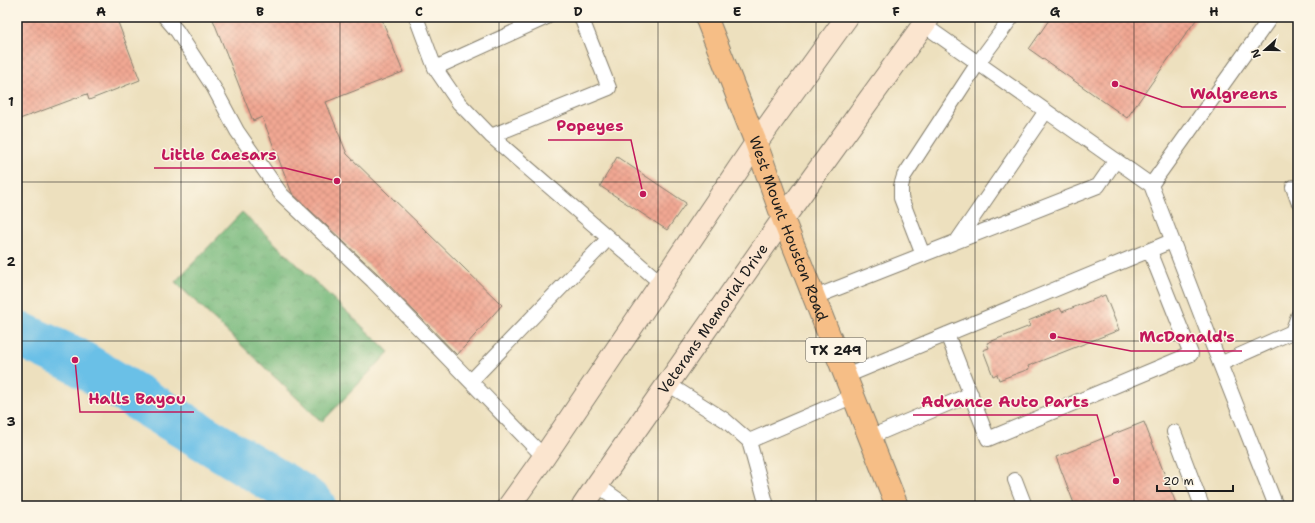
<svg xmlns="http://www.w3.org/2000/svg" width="1315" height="523" font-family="'Shantell Sans',sans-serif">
	<defs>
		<pattern id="forest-crowns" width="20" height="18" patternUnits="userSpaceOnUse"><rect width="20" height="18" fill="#78ba7d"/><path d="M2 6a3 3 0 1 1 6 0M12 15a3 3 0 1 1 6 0" fill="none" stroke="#679f6b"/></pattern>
		<pattern id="building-cross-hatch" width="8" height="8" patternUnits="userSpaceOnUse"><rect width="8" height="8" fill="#f1a793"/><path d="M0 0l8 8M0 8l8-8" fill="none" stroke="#ce8f7e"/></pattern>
	</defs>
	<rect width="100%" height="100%" fill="#fcf5e5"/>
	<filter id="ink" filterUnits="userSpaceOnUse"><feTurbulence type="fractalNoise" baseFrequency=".025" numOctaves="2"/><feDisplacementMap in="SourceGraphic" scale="8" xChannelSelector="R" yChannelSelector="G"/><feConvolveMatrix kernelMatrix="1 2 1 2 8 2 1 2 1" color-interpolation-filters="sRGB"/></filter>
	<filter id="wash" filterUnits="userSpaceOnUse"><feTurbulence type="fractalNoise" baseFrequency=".012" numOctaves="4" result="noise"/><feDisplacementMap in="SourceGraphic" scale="16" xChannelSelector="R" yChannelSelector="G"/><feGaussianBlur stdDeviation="0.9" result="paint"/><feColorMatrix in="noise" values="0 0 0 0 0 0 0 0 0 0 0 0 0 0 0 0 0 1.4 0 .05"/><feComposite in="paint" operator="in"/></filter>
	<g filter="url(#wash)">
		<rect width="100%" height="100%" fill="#ede0be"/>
		<path fill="url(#forest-crowns)" stroke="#4a6b4c" d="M242,212L389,352L322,422L175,282Z"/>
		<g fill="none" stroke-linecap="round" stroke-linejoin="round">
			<path stroke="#6bc0e7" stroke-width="46" d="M17,333L75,360L302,497L313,506"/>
		</g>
		<g id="blocks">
			<path fill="url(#building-cross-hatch)" d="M17,17H116L140,80L89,100L87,94L17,120Z
				M212,17H381L403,72L326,102L347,154L502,305L457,355L379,275L292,193L262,117L253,121Z
				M1051,17H1198L1127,118L1029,49Z
				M617,157L686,203L667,230L600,186Z
				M1105,295L1119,330L1028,366L1029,369L999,380L997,374L993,376L983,350L989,348L987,343L1030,326L1028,321L1060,308L1062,312Z
				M1144,422L1177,506H1075L1056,457Z"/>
		</g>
	</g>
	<g filter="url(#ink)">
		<use href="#blocks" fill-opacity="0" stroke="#847e6d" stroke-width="1"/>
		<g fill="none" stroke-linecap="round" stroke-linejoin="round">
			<defs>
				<path id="service" d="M165,17L177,31L214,88L237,131L281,194L373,281L544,457
					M416,17L435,68
					M547,17L435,68L459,103L491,136L662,284
					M1269,17L1268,21L1151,185L1213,346L1276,506
					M924,25L1151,185
					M491,136L609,88L581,17
					M1293,187L1298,201
					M957,241L1046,111
					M923,255L901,198V186L904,176L978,63L1012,17
					M815,297L1098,186L1116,160
					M947,334L988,439L1191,354L1150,251
					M1220,364L1292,332L1298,316
					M846,376L1172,241
					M471,381L608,239
					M668,384L725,420L749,441L767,506
					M1174,432L1202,506
					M870,437L971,394
					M749,441L854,396
					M1015,480L1025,506
					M597,485L627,506"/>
				<g id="secondary">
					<path d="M509,506L544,457L756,143L847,17"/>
					<path id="s1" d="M583,506L597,485L783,219L929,17"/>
				</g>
				<g id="primary">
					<path id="s2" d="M706,17L756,143L783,219L897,506"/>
				</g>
			</defs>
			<use href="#service" stroke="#847e6d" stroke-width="16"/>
			<use href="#secondary" stroke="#847e6d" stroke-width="24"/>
			<use href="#primary" stroke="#847e6d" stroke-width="24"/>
			<use href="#service" stroke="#fff" stroke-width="14"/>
			<use href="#secondary" stroke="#fbe5cf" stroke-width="22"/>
			<use href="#primary" stroke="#f6be86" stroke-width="22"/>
		</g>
	</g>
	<path fill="none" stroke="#1c1c1c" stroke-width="1" stroke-opacity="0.55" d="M181,17V506M340,17V506M499,17V506M658,17V506M816,17V506M975,17V506M1134,17V506M17,182H1298M17,341H1298"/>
	<g text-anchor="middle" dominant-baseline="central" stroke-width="3" stroke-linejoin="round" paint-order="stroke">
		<rect fill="#fcf5e5" stroke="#5f5d58" stroke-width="1" x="806" y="338" width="60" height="24" rx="3"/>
		<g font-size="14" font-weight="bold" fill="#1c1c1c">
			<text x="836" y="350">TX 249</text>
		</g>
		<g font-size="15" fill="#1c1c1c" stroke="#fcf5e5">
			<text stroke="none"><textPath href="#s2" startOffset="227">West Mount Houston Road</textPath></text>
			<text stroke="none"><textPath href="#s1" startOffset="228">Veterans Memorial Drive</textPath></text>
		</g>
	</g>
	<path fill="none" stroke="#c2185b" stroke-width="1.5" d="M1115 84L1182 107H1286M643 194L631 140H548M337 181L285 168H154M1053 336L1131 351H1242M75 360L80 412H194M1116 481L1097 415H913"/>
	<g fill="#c2185b" stroke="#fcf5e5" stroke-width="1.5">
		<circle cx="1115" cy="84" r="4"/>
		<circle cx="643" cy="194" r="4"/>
		<circle cx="337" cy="181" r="4"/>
		<circle cx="1053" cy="336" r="4"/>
		<circle cx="75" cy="360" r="4"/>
		<circle cx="1116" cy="481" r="4"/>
	</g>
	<g font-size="16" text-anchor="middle" font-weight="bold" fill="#c2185b" stroke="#fcf5e5" stroke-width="3" stroke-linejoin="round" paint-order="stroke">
		<text x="1234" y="99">Walgreens</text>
		<text x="590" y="131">Popeyes</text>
		<text x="219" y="160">Little Caesars</text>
		<text x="1187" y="342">McDonald's</text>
		<text x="137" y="404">Halls Bayou</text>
		<text x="1005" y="407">Advance Auto Parts</text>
	</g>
	<rect width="1315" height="523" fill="none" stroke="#fcf5e5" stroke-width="44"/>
	<g transform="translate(1265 50) rotate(249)" stroke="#fcf5e5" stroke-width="3" paint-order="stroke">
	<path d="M0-3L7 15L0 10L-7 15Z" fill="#1c1c1c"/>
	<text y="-6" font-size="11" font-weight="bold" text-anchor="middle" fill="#1c1c1c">N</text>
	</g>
	<path d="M1157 485v6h76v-6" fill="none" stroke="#1c1c1c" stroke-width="2"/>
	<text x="1163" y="485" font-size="12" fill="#1c1c1c" stroke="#fcf5e5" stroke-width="3" paint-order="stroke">20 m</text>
	<rect x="22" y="22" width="1271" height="479" fill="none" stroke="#1c1c1c" stroke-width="1.5"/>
	<g font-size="13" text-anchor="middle" font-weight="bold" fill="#1c1c1c">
		<text x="101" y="16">A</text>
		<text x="260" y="16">B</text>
		<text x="419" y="16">C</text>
		<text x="578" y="16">D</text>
		<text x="737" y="16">E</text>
		<text x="896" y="16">F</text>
		<text x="1055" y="16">G</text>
		<text x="1214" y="16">H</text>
		<text x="11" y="106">1</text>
		<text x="11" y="266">2</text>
		<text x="11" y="426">3</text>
	</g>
</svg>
